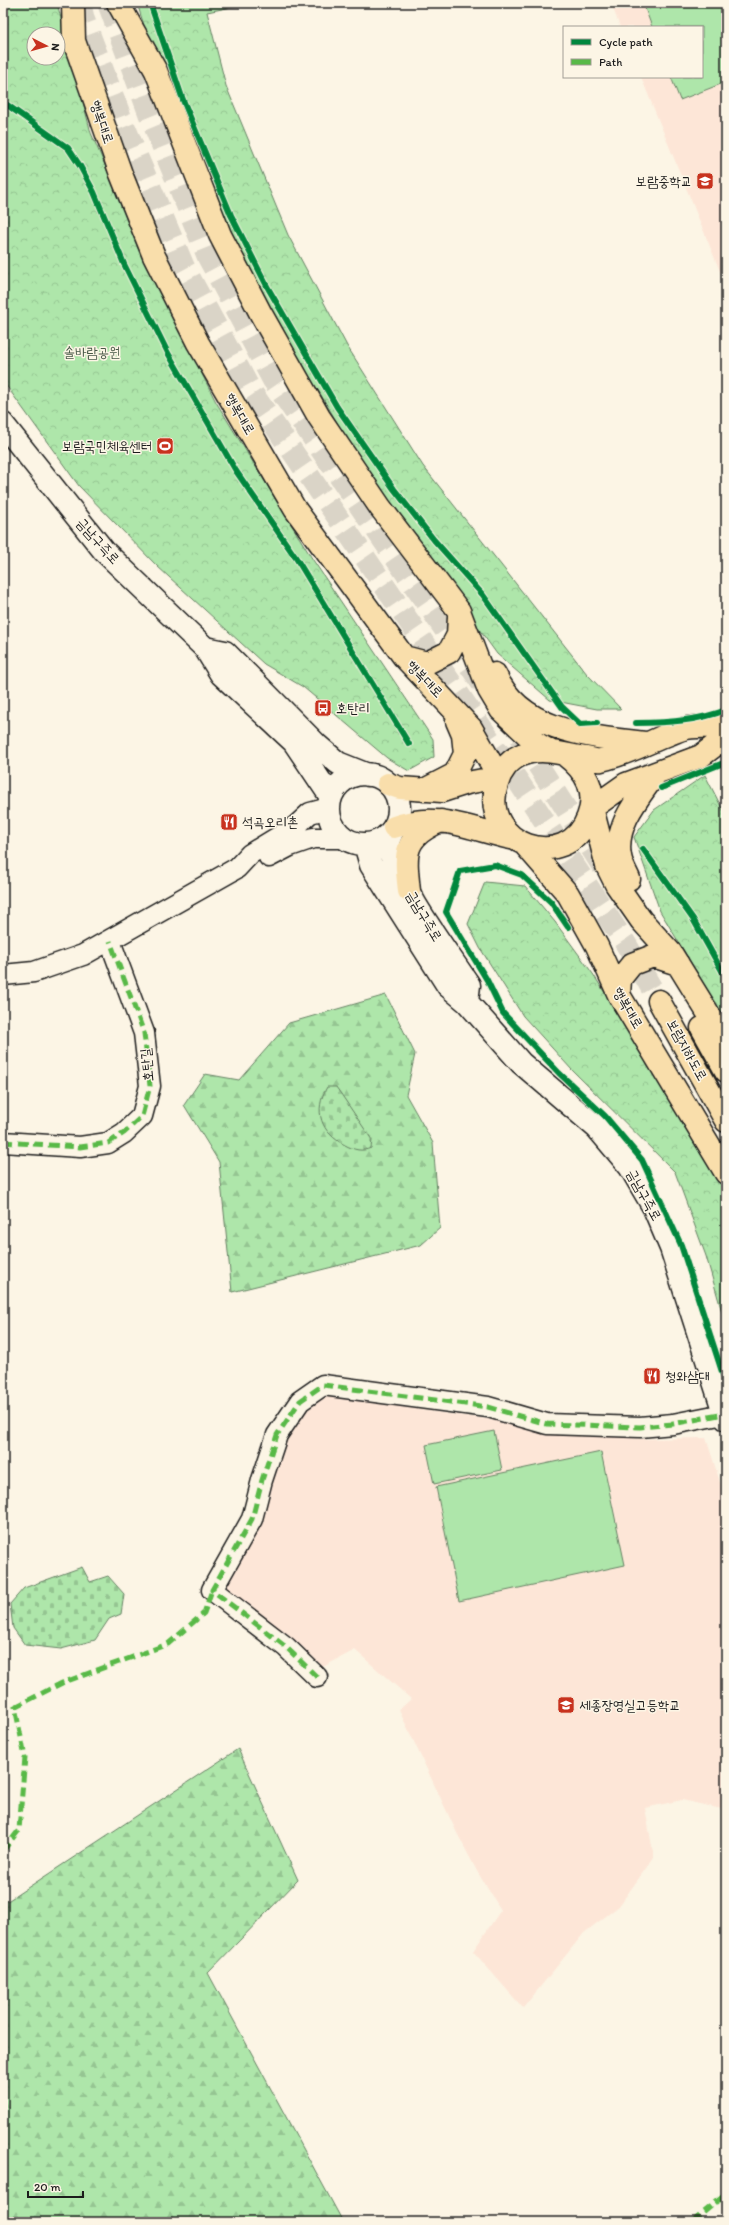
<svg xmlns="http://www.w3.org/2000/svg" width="729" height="2225" font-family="Itim,'Poor Story',sans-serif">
	<defs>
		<pattern id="forest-firs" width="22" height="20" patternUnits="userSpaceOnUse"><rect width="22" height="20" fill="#aee6aa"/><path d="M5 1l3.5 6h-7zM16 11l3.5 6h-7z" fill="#95c592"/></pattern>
		<pattern id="cemetery-stones" width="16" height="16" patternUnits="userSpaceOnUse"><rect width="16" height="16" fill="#aee6aa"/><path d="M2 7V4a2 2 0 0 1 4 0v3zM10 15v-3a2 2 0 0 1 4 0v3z" fill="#95c592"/></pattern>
		<pattern id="park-crowns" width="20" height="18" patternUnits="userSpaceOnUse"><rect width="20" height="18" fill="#aee6aa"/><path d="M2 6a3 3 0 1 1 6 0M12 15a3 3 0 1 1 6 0" fill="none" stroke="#95c592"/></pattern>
	</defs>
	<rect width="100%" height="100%" fill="#fcf5e5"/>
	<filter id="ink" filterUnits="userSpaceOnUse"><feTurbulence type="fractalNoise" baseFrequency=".025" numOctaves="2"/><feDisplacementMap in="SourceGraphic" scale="8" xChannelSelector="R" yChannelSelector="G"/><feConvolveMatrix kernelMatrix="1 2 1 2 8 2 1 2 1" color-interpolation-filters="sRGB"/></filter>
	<g filter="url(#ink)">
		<path fill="#fde6d7" d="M611,3H726V286L641,77H702V27H620Z
			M320,1392L422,1410L502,1421L533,1429L642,1439L706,1438L726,1501V1810L682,1800L645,1808L654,1857L619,1906L584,1933L523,2008L473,1951L501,1910L478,1873L457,1833L399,1710L411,1699L355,1650L319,1669L220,1588L276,1450Z"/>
		<path fill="#aee6aa" stroke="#658163" d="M643,3H726V82L680,100L671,77H702V27H652Z
			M494,1431L502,1470L434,1484L426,1445Z
			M601,1452L625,1565L459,1601L436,1487Z"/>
		<path fill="url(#forest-firs)" stroke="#658163" d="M386,995L415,1054L406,1095L433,1143L440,1228L421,1245L232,1292L219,1162L184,1105L205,1074L239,1080L289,1023Z
			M238,1749L298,1880L208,1973L343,2222H3V1904Z"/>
		<path fill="url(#cemetery-stones)" stroke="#658163" d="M327,1087H336L341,1094L372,1140L371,1148C362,1152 354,1150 345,1145C321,1133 313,1111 327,1087Z
			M82,1567L90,1582L108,1576L124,1594L121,1614L109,1619L95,1640L61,1649L25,1645L13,1628L10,1604L24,1588Z"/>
		<path fill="url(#park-crowns)" stroke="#658163" fill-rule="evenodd" d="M3,3H57L91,133L152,274L216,402L313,560L433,739L434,757L409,771L387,758L303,687L264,664L157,566L79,486L3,381ZM34,34H58V58H34Z
			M137,3H252L207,12L226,86L288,235L347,346L423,466L587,674L621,709H597L550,700L497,654L455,596L407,525L358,458L318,390L279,331L223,224L146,32Z
			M705,775L726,816V1021L660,911L634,837L654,810Z
			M485,882L525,886L555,922L593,974L726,1186V1326L706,1256L675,1172L572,1070L523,1016L480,948L468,924Z"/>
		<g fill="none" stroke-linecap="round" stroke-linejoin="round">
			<path stroke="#dad4c7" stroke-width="22" stroke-dasharray="22 11" stroke-linecap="butt" d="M80,3L84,20L123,123L184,267L251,391L512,772L626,944L659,1001
				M108,3L149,113L208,257L273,380L483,685
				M520,737L607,873"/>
			<defs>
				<path id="minor" d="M269,857L290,846L313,838H343
					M3,975L34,972L83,955L237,868L250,854L296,826L310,813L329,808
					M3,1142L80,1147L108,1143L124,1133L142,1116L150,1086L144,1033L110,941
					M317,1677L286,1647L212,1590L252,1519L262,1480L277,1435L300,1401L323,1385L488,1407L547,1424L640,1427L673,1424L724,1414"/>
				<path id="secondary" d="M3,424L104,551L205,648L221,674L294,742L331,797
					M205,648L225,652L317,745L338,763L368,775
					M329 809a35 35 0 1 1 70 0a35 35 0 1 1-70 0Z
					M394,827L387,844C404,895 439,940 469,985L467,1002
					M365,844L371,865L448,986L467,1002L521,1063L597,1128L630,1167L654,1208L671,1248L726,1419"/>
				<path id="trunk" d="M73,3L74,41L121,174L154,256L198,343L295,509L404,657L471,728L499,777
					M118,3L156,71L220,235L261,314L319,417L380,507L459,611L489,690L501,710L536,743L550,751
					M404,657L427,663L449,652L458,635L459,616
					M495,674C520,732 591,737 646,743
					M565,755C586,771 598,791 588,817C567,875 478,845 497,784C500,772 509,760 521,755C543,746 564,755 586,758C591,759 597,761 601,760C624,755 645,744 667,735C673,733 680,729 687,728C699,726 713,727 726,726
					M388,784L400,788L442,791L467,783L499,777
					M424,790L455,774L465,754L463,735L457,721
					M592,808L607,866L616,884L641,920L671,953L726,1042
					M592,808L626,784L701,756L726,737
					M394,827C438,811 469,829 511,838
					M526,846L568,894L597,946L619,995L726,1173
					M629,879C626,872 621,864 620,856C614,825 640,796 656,773
					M409,891C405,854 402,837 441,821
					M619,995L620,979L632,964L653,956L678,964
					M659,1001L726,1121
					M702,1028L726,1071"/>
			</defs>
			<use href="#minor" stroke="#1c1c1c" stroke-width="23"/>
			<use href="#secondary" stroke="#1c1c1c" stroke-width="25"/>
			<use href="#trunk" stroke="#1c1c1c" stroke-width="25"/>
			<use href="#minor" stroke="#fcf5e5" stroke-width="20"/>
			<use href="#secondary" stroke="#fcf5e5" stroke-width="22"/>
			<use href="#trunk" stroke="#f9deab" stroke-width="22"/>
			<path stroke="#58b947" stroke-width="5" stroke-dasharray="10 5" stroke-linecap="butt" d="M3,1142L80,1147L108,1143L124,1133L142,1116L150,1086L144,1033L110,941
				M317,1677L286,1647L212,1590L252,1519L262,1480L277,1435L300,1401L323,1385L488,1407L547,1424L640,1427L673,1424L724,1414
				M3,1851L19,1830L25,1757L15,1707L62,1683L168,1644L204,1613L212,1590
				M692,2222L726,2194"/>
			<defs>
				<path id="cycleway" d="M150,3L183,100L231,215L268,288L337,407L394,489L434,540L483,595L562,707L580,724L597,723
					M3,102L68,148L80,166L94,192L124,264L168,353L236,471L296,558L409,744
					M636,723C667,723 698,721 726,710
					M661,788L726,762
					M643,849L693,919L726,978
					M568,927L551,902L522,875L495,865L460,871L446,912L487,980L503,1013L559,1073L605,1116L642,1160L681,1245L726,1384"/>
			</defs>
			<use href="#cycleway" stroke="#fcf5e5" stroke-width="8"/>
			<use href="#cycleway" stroke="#00873e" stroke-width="6"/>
		</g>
	</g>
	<defs>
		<symbol id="school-square" viewBox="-11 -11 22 22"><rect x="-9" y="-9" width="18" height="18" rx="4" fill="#c8321e" stroke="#fcf5e5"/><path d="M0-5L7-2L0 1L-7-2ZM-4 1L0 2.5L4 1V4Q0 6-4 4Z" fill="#fff"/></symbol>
		<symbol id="stadium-square" viewBox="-11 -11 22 22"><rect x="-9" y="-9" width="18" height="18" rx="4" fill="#c8321e" stroke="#fcf5e5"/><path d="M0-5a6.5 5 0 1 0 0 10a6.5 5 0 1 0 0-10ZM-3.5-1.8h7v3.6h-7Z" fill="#fff"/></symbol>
		<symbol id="bus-square" viewBox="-11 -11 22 22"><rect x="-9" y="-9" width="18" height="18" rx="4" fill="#c8321e" stroke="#fcf5e5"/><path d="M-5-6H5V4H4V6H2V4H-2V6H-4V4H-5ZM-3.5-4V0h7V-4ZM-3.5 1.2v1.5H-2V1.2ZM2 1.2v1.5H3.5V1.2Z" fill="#fff"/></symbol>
		<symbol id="restaurant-square" viewBox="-11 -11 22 22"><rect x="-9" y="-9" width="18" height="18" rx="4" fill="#c8321e" stroke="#fcf5e5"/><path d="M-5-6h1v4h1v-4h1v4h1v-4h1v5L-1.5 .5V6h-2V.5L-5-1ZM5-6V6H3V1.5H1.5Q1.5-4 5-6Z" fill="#fff"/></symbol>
	</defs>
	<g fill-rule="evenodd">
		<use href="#school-square" x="695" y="171" width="20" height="20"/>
		<use href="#stadium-square" x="155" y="436" width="20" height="20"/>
		<use href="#bus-square" x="313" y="698" width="20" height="20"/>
		<use href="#restaurant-square" x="219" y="812" width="20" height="20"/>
		<use href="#restaurant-square" x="642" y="1366" width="20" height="20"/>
		<use href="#school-square" x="556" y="1695" width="20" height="20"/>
	</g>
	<g text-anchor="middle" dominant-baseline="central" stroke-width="3" stroke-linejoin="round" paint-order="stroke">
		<g font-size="14" fill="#1c1c1c" stroke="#fcf5e5">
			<text transform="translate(102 122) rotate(71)">행복대로</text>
			<text transform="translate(240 414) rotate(60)">행복대로</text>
			<text transform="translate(98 541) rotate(48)">금남구즉로</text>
			<text transform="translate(425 679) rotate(46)">행복대로</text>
			<text transform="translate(424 916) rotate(59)">금남구즉로</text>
			<text transform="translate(628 1008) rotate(60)">행복대로</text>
			<text transform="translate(687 1050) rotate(61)">보람지하도로</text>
			<text transform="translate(147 1065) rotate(-96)">호탄길</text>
			<text transform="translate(644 1195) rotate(61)">금남구즉로</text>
		</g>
		<g font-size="14" fill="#1c1c1c" stroke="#fcf5e5" text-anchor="start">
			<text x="692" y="181" text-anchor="end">보람중학교</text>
			<text x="152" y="446" text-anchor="end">보람국민체육센터</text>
			<text x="336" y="708">호탄리</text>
			<text x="242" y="822">석곡오리촌</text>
			<text x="665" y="1376">청와삼대</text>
			<text x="579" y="1705">세종장영실고등학교</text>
		</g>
		<g font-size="14" fill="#485947" stroke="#fcf5e5">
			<text x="92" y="352">솔바람공원</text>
		</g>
	</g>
	<rect width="729" height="2225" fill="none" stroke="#fcf5e5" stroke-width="16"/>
	<rect x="8" y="8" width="713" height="2209" fill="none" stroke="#1c1c1c" stroke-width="1.5" filter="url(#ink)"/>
	<rect x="563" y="26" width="140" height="52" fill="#fcf5e5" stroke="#a29e95"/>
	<rect x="571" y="39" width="20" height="6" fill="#00873e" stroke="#a29e95"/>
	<text x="599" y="46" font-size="12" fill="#1c1c1c">Cycle path</text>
	<rect x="571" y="59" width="20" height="6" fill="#58b947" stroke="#a29e95"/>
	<text x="599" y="66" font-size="12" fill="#1c1c1c">Path</text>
	<g transform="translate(46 46) rotate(96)"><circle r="19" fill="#fcf5e5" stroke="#a29e95"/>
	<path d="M0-3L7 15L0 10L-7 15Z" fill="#c8321e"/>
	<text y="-6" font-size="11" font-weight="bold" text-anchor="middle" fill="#1c1c1c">N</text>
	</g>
	<path d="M28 2191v6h55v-6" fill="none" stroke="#1c1c1c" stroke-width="2"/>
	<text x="34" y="2191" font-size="12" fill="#1c1c1c" stroke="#fcf5e5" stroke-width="3" paint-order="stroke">20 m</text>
</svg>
